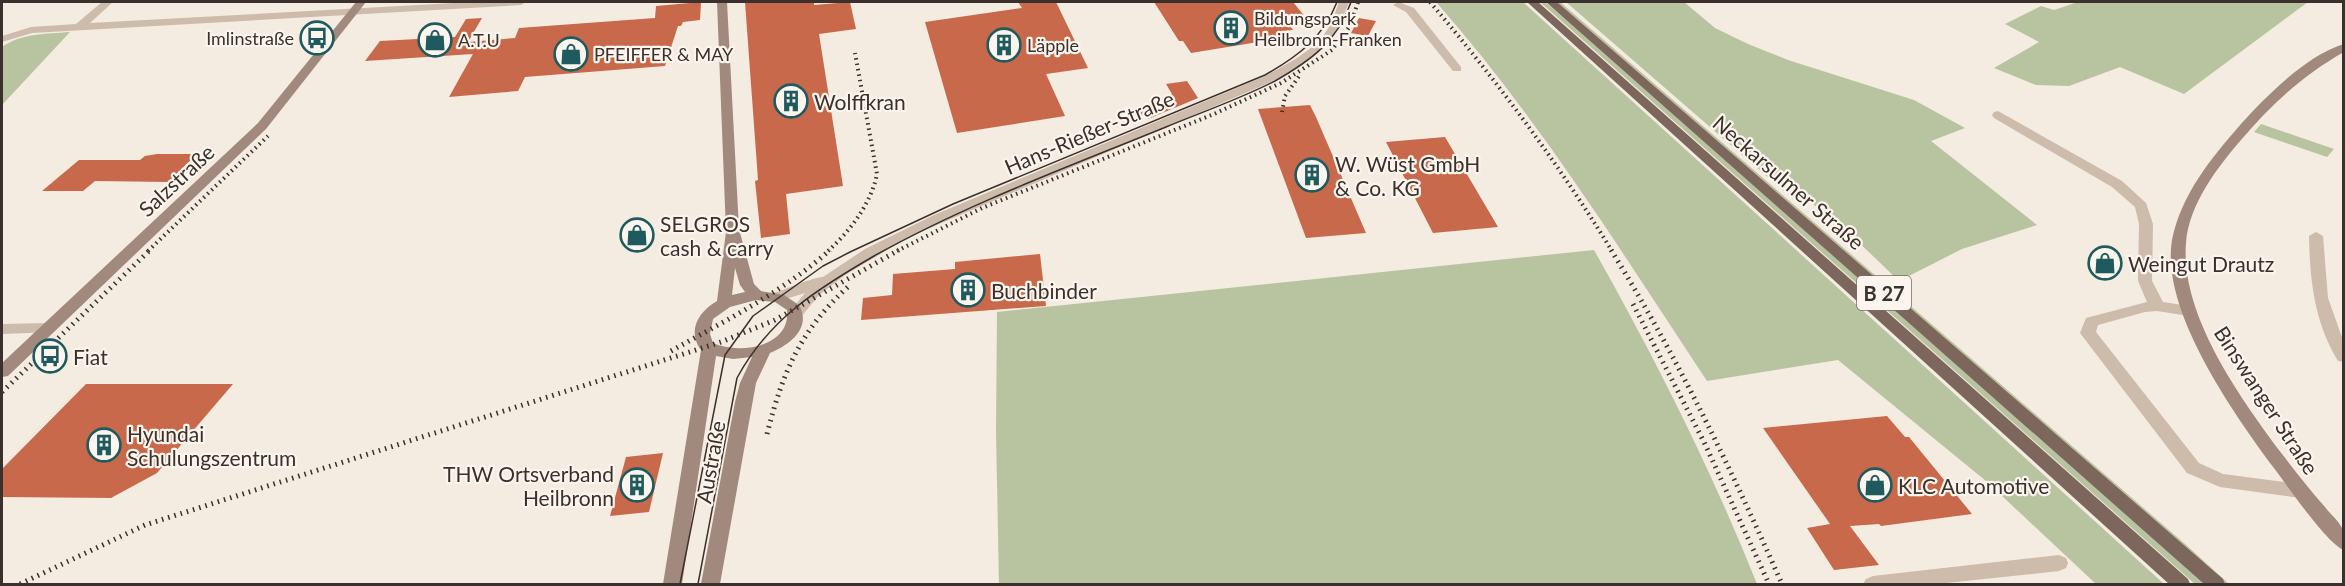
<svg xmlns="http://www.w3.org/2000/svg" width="2345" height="586" font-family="Lato,sans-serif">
	<rect width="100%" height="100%" fill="#f4ebe1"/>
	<path fill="#b8c4a0" d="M1436,2H1523L2164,584H2096L1986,481L1838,360L1707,381C1621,251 1539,119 1436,2Z
		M1540,2H1545L1567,20L2204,584H2195Z
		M1557,2H1560L2184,543L2229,584H2224Z
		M1566,2H1684L1715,28L1748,44L1788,60L1914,100L1965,128L1931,141L2037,225L1962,249L1899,281L1849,233L1803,196L1795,197L1786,193Z
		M2078,2H2308L2184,94L2120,67L2069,86L2036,85L1994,68L2039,42L2005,24L2041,6L2054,10Z
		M70,32L2,105V47C22,33 46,34 70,32Z
		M2261,124L2334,149L2327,157L2254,132Z
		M1594,250C1655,358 1711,469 1757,584H999L996,431L997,312Z"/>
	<path fill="#c8694b" d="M701,2L700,20L683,22L681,26H678L665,66L525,77L518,91L449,97L473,54L365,61L380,41L455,37L466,19L482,18L468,42L515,38L519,28L655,18L656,6Z
		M745,2H814V5L850,2L856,29L819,34L843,186L786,194L790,234L761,238L755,181L758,180Z
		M1018,2H1056L1088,68L1046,74L1065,116L957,133L925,22L1022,8Z
		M1154,2H1293L1311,24L1290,26L1293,30L1283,31L1288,37L1191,53L1183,41H1179Z
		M1359,18L1376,21L1368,36L1351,33Z
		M1187,81L1198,98L1148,119L1134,109L1172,94L1166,84Z
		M1310,105L1316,117L1366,233L1306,238L1258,109Z
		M1445,137L1498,227L1433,233L1386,142Z
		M157,154H197L168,182L95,181L83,191H42L79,160H140L145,156Z
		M1040,254L1046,306L861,320L863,298L892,295L893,274L955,269V262Z
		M86,384H233L157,473L111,498L2,497V469Z
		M1887,416L1905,437H1909L1972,514L1881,526L1879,524L1850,526L1879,565L1834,570L1807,528L1830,524L1763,428Z
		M663,453L649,512L610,516L626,457Z"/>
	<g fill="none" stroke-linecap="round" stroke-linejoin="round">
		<path fill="#cdbbac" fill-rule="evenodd" d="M102,2H113L90,23L473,2H526L521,5L32,33L2,42V36L31,27L76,24Z
			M1339,2H1349C1332,48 1314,60 1271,82L909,237L845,275L819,295L801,317H791L788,314L805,293L776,302L768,297L771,294C784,290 814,277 823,277L865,249L934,215L1263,77C1287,64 1317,50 1330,25C1334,18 1336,9 1339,2Z
			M1398,2L1414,8L1461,67V71H1453L1406,12L1393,5Z
			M1998,111L2122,181L2146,203L2153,224L2152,281L2163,302L2189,306L2197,311L2189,316L2157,311L2145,312L2098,325L2096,332L2199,463L2223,474L2300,484L2306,486L2309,491L2306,496L2300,498L2220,487L2187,473L2080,333L2086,318L2147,302L2138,281L2139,224L2135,207L2112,187L1994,118L1992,115L1994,112Z
			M2316,232L2323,236L2328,298L2344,343V362L2338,361C2314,321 2310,281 2309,236Z
			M48,323L56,328L53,332L2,334V324Z
			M2059,555L2066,558L2068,563L2066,568L2059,571L1937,584H1863L1866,579L1873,576Z"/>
		<path fill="#a18a7d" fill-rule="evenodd" d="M356,2H366L266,129L8,376L2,377V363L258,123Z
			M717,2H727L739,229L754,284L761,291L784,295L799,305C812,328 790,345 770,353L756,383L720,584H701L735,402L740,383L752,357L733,359L716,356L682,584H663L701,350C687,331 698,312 717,301L726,232ZM735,268L740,285L745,292L732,295ZM756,300L775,302L787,310C791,347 739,355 713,343L710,334L713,319L730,307Z
			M2344,44V52C2303,75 2271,105 2241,140C2217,168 2189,204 2186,243C2180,315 2241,399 2282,454C2296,472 2310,490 2325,507C2330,514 2338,520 2342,528C2345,533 2344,544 2344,550C2328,545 2286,484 2274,468C2234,414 2160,310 2172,240C2181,195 2211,158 2241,124C2266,96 2307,55 2344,44Z"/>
		<path fill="#7d675c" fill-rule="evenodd" d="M1527,2H1538L2188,579L2190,584H2169Z
			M1546,2H1557L2223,579L2225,584H2204Z"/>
		<path stroke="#3b302b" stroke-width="1.5" d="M680,584L725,355L753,316L823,266L850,252L953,204L1265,75C1297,57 1323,38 1337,2
			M698,584L737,378C769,319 817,289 874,256C967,204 1068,167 1166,127C1202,112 1240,99 1275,81C1310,61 1338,41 1351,2"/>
		<path stroke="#3b302b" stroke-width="4" stroke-dasharray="1.5 4" stroke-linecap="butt" d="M1430,2C1497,81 1558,163 1612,251
			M1282,112L1285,96L1300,75
			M148,251L268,136
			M828,251C850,231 871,204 877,174L855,53
			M897,251L982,208L1214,114L1281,83L1332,50L1350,26L1358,2"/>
		<path stroke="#3b302b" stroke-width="5" stroke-dasharray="1.5 5" stroke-linecap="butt" d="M1611,250C1677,356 1731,469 1782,584
			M1633,304L1704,442L1769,584
			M671,351C725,321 784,291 830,250
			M2,392L150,250
			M767,434C783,371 801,329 850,285
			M20,584L145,525L721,342L775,320L899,250"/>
	</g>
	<defs>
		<symbol id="building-ring" viewBox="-11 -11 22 22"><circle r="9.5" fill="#fbf5ee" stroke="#1f5a5e" stroke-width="1.5"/><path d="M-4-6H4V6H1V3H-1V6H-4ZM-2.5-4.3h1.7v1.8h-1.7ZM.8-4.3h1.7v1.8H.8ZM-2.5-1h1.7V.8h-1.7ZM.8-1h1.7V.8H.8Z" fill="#1f5a5e"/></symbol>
		<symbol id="bus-ring" viewBox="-11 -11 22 22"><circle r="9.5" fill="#fbf5ee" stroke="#1f5a5e" stroke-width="1.5"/><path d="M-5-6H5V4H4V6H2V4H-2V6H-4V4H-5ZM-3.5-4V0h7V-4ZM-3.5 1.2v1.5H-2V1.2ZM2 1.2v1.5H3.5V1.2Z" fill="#1f5a5e"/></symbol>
		<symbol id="shop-ring" viewBox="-11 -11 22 22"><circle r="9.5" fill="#fbf5ee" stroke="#1f5a5e" stroke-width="1.5"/><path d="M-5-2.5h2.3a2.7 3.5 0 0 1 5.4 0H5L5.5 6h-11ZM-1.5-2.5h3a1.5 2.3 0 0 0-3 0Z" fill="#1f5a5e"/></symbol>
	</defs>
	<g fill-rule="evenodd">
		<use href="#building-ring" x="1212" y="9" width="38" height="38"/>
		<use href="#bus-ring" x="298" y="19" width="38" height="38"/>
		<use href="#shop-ring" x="416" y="21" width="38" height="38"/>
		<use href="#building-ring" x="985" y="26" width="38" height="38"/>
		<use href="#shop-ring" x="552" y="35" width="38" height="38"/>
		<use href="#building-ring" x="772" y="82" width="38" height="38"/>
		<use href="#building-ring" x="1293" y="156" width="38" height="38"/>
		<use href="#shop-ring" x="618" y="216" width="38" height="38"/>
		<use href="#shop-ring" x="2086" y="244" width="38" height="38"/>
		<use href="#building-ring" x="949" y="271" width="38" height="38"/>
		<use href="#bus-ring" x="31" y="337" width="38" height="38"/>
		<use href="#building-ring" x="85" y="426" width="38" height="38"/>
		<use href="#building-ring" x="618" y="466" width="38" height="38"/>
		<use href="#shop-ring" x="1856" y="466" width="38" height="38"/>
	</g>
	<g text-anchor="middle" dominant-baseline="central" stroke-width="4.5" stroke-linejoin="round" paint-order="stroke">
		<g font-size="18" fill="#3b302b" stroke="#fbf5ee" text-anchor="start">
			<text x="1254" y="18">Bildungspark<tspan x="1254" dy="21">Heilbronn-Franken</tspan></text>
			<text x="294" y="38" text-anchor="end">Imlinstraße</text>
			<text x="458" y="40">A.T.U</text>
			<text x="1027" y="45">Läpple</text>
			<text x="594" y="54">PFEIFFER &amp; MAY</text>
		</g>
		<rect fill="#fbf5ee" stroke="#756b66" stroke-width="1.5" x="1857" y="276" width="54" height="34" rx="4.5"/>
		<g font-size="20" font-weight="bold" fill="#3b302b">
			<text x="1884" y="293">B 27</text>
		</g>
		<g font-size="21" fill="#3b302b" stroke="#fbf5ee" text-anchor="start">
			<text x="814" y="101">Wolffkran</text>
			<text x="1335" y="163">W. Wüst GmbH<tspan x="1335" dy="24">&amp; Co. KG</tspan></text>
			<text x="660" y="223">SELGROS<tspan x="660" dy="24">cash &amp; carry</tspan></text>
			<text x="2128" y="263">Weingut Drautz</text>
			<text x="991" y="290">Buchbinder</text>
			<text x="73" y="356">Fiat</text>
			<text x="127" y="433">Hyundai<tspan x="127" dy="24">Schulungszentrum</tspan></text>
			<text x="614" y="473" text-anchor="end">THW Ortsverband<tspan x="614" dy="24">Heilbronn</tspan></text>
			<text x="1898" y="485">KLC Automotive</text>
		</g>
		<g font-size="21" fill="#3b302b" stroke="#fbf5ee">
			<text transform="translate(1089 132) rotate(-23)">Hans-Rießer-Straße</text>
			<text transform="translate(176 180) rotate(-43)">Salzstraße</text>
			<text transform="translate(1789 182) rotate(41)">Neckarsulmer Straße</text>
			<text transform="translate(2267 400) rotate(57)">Binswanger Straße</text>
			<text transform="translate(710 462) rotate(-80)">Austraße</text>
		</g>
	</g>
	<rect width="2345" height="586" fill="none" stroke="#3b302b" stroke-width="6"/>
</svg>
